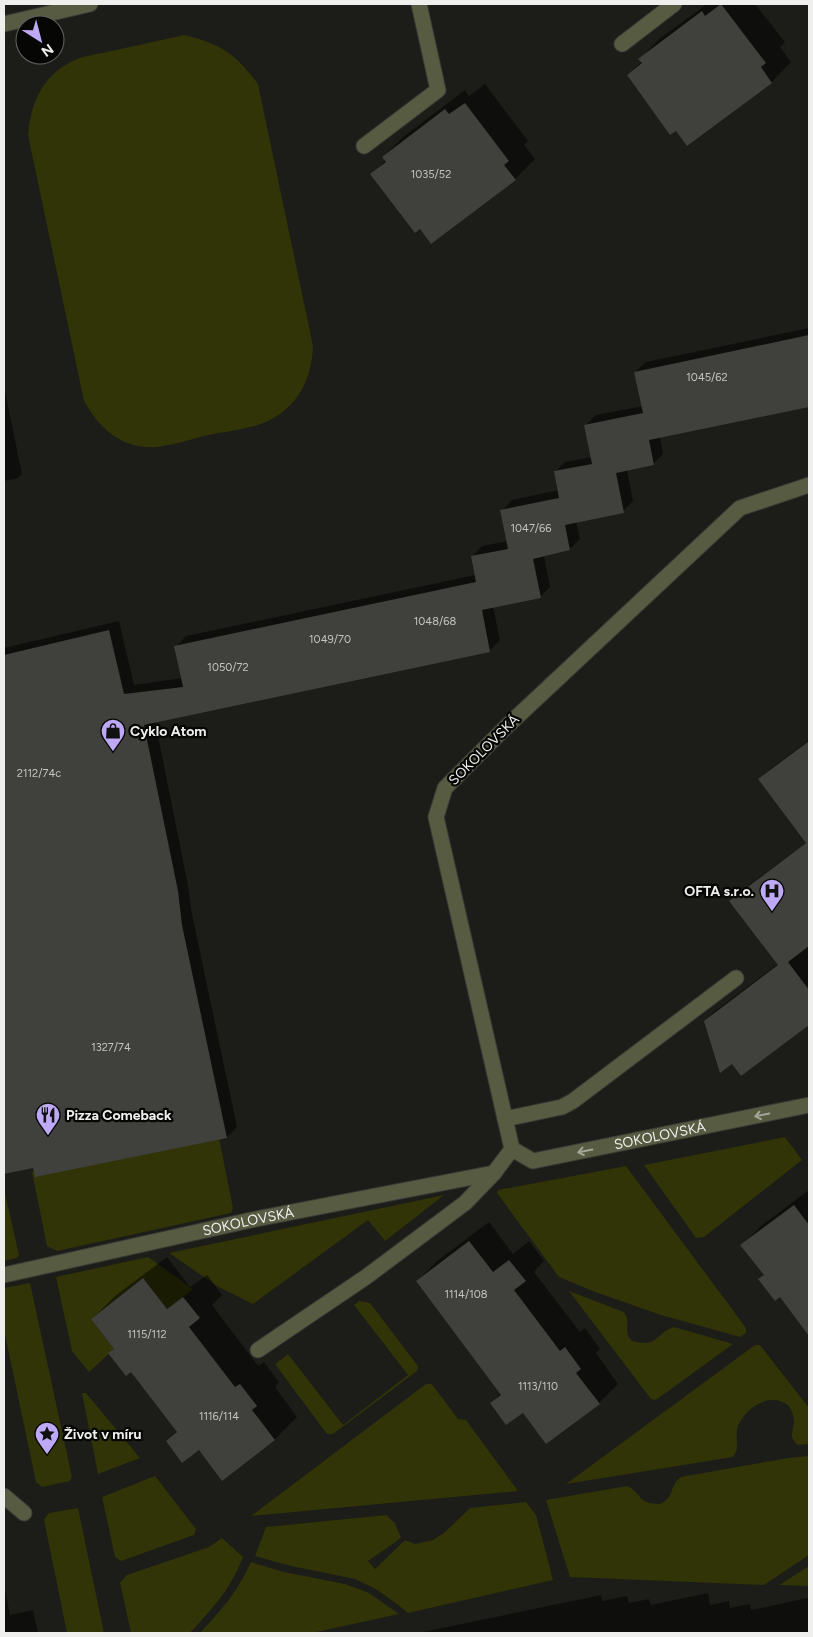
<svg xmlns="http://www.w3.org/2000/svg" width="813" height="1637" font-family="Figtree,sans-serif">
	<rect width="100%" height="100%" fill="#1c1c18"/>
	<path fill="#303407" d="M184,35C221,44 236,54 258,84L313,346C312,376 300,404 272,419C254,429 229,431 209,435C192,439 174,445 157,447C122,450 99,428 84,401L28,135C31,102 43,74 75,60C87,55 103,53 116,50C139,45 162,40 184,35Z
		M218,1133L233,1208L231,1213L57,1251L47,1246L32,1172Z
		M785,1137L802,1160L704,1237L696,1238L644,1165Z
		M626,1166L746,1328V1333L740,1337L661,1315L595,1292L559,1277L497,1193L498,1190Z
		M4,1189L19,1255L17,1258L4,1261Z
		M444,1195L385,1241L368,1220L253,1304L217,1286L169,1253Z
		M148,1257L193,1289L167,1309L143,1278L91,1319L114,1349L89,1372L72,1351L56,1277Z
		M30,1283L72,1477L70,1481L42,1487L36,1482L4,1330V1288Z
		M569,1291L624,1312C632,1324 622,1330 632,1341C659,1348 654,1334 674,1327L733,1344L656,1400L651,1399Z
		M359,1301L370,1303L418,1366L417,1371L333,1434H327L275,1364L288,1354L343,1425L408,1375L354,1305Z
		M755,1345H760L809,1408V1444L798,1445C788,1437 793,1433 794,1422C794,1416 792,1411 789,1406C771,1391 746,1407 738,1426C734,1438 741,1447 733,1457L566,1484Z
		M426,1384H432L458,1419L466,1420L518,1491L251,1516Z
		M82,1393H86L140,1458L98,1474Z
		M809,1456V1555L764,1585L570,1577L546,1500L627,1486C642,1493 637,1504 660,1504C676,1496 668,1487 681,1477L788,1458Z
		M155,1476L196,1529L194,1535L121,1561L115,1557L102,1497Z
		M526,1502L536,1515L553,1580L408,1613L393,1601L374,1588L355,1579L291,1566L255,1556L266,1527L386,1515L395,1523L401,1538L368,1561L375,1569L405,1540L415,1544L433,1540L444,1533L470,1508Z
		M78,1508L104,1633H67L44,1520L49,1513Z
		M222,1538L243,1557C231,1589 212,1609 190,1633H131L120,1583L127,1575L209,1547Z
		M251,1562L284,1572L345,1584L369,1593L399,1614L312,1633H200C223,1608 236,1594 251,1562Z
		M809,1566V1586L779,1585Z"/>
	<path fill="#0007" d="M707,4H755L785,42L780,47L791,62L772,82L687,144L676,129L628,75L642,61L640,59L659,39Z
		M485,84L528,141L524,145L535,159L515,179L432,243L372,174L386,160L383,157L403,137L465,90L469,96Z
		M809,328V406L660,437L663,454L653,464L627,470L633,501L623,511L576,521L580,539L570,549L544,555L550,587L540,597L493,606L500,640L490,650L155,721L187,880L192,914L237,1127L227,1137L34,1166L4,1173V648L119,621L134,685L182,678L176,647L186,636L475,575L472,557L482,546L508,541L502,511L512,500L559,490L555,472L565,462L592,457L586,425L596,415L643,406L635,372L646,362Z
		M4,386L22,474L18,478L4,481Z
		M809,740V1024L741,1074L705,1021L714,1012L778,964L731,901L740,892L807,842L759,779L769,770Z
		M809,1190V1334L742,1245L761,1226Z
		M489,1222L513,1254L529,1241L544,1261L534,1272L580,1332L585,1328L600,1349L596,1353L618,1384L599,1403L523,1411L492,1403L501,1393L417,1281L437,1261Z
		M167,1257L190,1287L207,1275L222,1295L212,1305L258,1366L264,1362L279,1382L275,1387L297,1417L275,1439L199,1448L167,1441L177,1431L92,1319L115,1296Z
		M4,1584L10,1615L33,1610L38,1633H4Z
		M708,1593L710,1605L729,1601L730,1608L750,1604L751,1610L808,1598L809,1633H418L601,1595L602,1601L627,1596L629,1603L649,1599L651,1605Z"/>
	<path fill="#40403c" d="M721,4L766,63L761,67L772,83L687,146L676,131L670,135L627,75L642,63L638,59L702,11L705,16Z
		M465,103L509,161L504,165L516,180L431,244L420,229L415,233L370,174L386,162L382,157L445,109L449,114Z
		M809,335V407L649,440L654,465L616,473L624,513L565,525L570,550L533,559L541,598L482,610L490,652L144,725L178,891L182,925L227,1138L35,1177L33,1168L4,1174V655L109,630L124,694L183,687L174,646L476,582L471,556L508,549L500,510L559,498L554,471L592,464L584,425L643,413L634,372Z
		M809,741V946L788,962L809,990V1025L741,1076L732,1064L720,1073L704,1021L778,965L729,901L806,843L758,779Z
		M794,1205L809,1225V1336L780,1297L775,1301L758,1279L764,1275L740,1245Z
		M469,1241L493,1272L509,1260L526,1281L514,1290L560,1351L565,1347L581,1369L576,1373L600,1404L546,1444L523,1413L506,1425L490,1403L501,1395L416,1281Z
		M143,1278L167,1309L183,1297L200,1318L189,1327L235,1387L240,1384L257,1406L252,1410L275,1440L222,1481L199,1450L182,1463L166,1441L177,1432L131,1372L126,1376L108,1353L114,1349L91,1319Z"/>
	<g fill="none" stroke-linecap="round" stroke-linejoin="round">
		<defs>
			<path id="lane" d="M4,24L90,4
				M505,1119L562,1107L573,1101L736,978"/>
			<g id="street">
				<path d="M622,44L674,4"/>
				<path d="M364,146L438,90L419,4"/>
				<path id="s1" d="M809,485L740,508L505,728L445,788L436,817L512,1149L533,1161L809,1105"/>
				<path id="s2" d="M4,1275L251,1220L494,1173"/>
				<path d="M258,1350L366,1277L465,1203L494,1173L512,1149"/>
				<path d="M4,1496L24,1513"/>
			</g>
		</defs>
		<use href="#lane" stroke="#3a3a36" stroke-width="17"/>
		<use href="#street" stroke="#3a3a36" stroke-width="17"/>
		<use href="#lane" stroke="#565b41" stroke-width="15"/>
		<use href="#street" stroke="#565b41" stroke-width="15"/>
	</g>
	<defs><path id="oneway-shaft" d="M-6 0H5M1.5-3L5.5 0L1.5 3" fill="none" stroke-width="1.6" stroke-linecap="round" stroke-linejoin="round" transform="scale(1.25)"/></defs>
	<g stroke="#a2a597">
		<use href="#oneway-shaft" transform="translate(762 1115) rotate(168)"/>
		<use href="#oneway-shaft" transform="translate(585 1151) rotate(169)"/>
	</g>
	<defs>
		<symbol id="shop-pin" viewBox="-11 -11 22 30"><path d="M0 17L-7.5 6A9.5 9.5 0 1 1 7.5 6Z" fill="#bda9f5" stroke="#060705"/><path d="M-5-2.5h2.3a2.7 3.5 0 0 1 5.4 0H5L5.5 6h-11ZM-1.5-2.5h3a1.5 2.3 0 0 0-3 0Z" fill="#111"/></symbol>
		<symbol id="hospital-pin" viewBox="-11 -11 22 30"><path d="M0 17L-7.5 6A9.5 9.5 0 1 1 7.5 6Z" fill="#bda9f5" stroke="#060705"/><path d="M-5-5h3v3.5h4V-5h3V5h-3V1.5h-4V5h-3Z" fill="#111"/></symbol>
		<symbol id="restaurant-pin" viewBox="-11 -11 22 30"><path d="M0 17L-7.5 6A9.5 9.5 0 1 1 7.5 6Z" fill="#bda9f5" stroke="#060705"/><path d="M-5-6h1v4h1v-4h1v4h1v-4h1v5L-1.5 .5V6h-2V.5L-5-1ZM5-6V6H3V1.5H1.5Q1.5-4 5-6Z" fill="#111"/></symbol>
		<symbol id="sight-pin" viewBox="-11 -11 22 30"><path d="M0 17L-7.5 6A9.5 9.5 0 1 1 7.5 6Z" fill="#bda9f5" stroke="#060705"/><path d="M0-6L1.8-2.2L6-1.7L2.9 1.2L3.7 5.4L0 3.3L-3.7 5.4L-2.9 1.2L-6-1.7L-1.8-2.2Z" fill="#111"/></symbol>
	</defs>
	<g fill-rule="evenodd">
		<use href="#shop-pin" x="99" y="717" width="28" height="38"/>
		<use href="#hospital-pin" x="758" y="877" width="28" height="38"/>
		<use href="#restaurant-pin" x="34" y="1101" width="28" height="38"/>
		<use href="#sight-pin" x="33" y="1420" width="28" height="38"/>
	</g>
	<g text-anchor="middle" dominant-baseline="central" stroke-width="4.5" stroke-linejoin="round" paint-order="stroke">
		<g font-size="11" fill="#c3c3c1">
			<text x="431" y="174">1035/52</text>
			<text x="707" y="377">1045/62</text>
			<text x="531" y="528">1047/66</text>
			<text x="435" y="621">1048/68</text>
			<text x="330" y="639">1049/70</text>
			<text x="228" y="667">1050/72</text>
			<text x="39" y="773">2112/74c</text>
			<text x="111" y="1047">1327/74</text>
			<text x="466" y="1294">1114/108</text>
			<text x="147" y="1334">1115/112</text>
			<text x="538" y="1386">1113/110</text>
			<text x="219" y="1416">1116/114</text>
		</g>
		<g font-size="14" font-weight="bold" fill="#efefed" stroke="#060705" text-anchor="start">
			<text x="130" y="731">Cyklo Atom</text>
			<text x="754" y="891" text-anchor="end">OFTA s.r.o.</text>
			<text x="66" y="1115">Pizza Comeback</text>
			<text x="64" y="1434">Život v míru</text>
		</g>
		<g font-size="14" fill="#efefed" stroke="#060705">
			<text transform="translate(484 750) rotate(-45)">SOKOLOVSKÁ</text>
			<text stroke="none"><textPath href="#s1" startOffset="1004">SOKOLOVSKÁ</textPath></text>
			<text stroke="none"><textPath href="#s2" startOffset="250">SOKOLOVSKÁ</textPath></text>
		</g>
	</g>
	<rect width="813" height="1637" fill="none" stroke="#efefed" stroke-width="10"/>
	<g transform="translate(40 40) rotate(144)"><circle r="24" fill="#060705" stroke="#636462"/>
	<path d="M0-4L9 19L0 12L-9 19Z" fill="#bda9f5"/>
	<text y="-8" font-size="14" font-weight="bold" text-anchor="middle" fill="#efefed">N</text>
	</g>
</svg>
